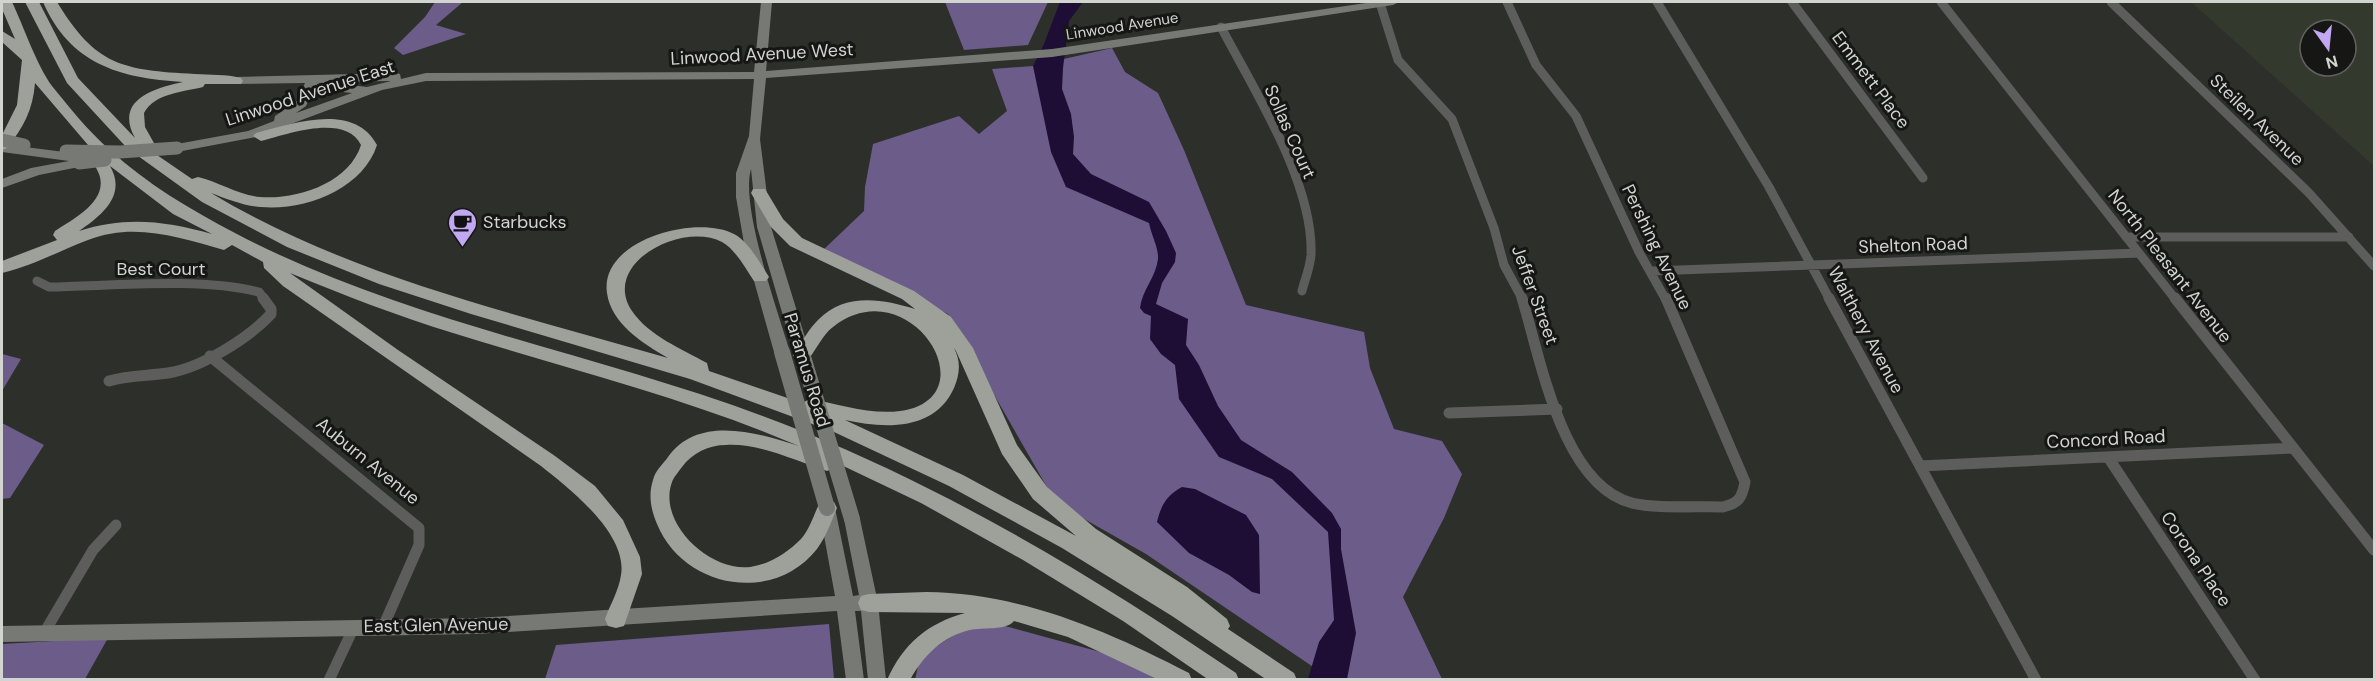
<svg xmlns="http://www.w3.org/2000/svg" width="2376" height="681" font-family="'DM Sans',sans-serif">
	<rect width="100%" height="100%" fill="#2d2f2a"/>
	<path fill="#34392e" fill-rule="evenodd" d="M2191,2H2374V166ZM2310,30H2346V66H2310Z"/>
	<path fill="#6c5c8a" d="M435,2H463L436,25L466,34L403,55L394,48L425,17Z
		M945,2H1048L1028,45L964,50Z
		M1112,48L1125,72L1158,93L1184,150L1246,305L1364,332L1370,368L1394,429L1442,441L1462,474L1444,518L1403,597L1442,679H1331L1146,554L1056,503L948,314L822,251L864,211L865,187L873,144L959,116L979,134L1007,111L992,69L1033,66Z
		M2,354L21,359L2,391Z
		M2,423L44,445L10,498L2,499Z
		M979,619L1115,656L1112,648L1157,679L915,680L920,657Z
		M829,624L834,679H545L556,645Z
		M108,638L85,679H2V644Z"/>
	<path fill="#1e0d34" d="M1060,2H1083L1069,21L1063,68L1062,89L1071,114L1074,137L1073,154L1091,174L1149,202L1166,231L1176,253L1175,262L1162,283L1156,304L1188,319L1186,345L1199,365L1218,406L1241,440L1292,472L1332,513L1341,529V549L1356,633L1347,679H1308L1319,642L1334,620L1328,532L1272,479L1219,457L1179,399L1175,365L1161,354L1150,339L1151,316L1144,313L1140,308C1142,290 1156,277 1158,259C1159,249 1151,234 1149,223L1066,187L1051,152L1033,66L1044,44Z
		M1182,487L1195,489L1246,515L1259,535L1260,594L1252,592L1229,575L1189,553L1157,522C1161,505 1167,495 1182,487Z"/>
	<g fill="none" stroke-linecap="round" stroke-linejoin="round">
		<path stroke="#5d5e5c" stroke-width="9" d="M1507,2L1536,65L1576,116L1639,252L1666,300
			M1657,2L1769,187L1830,300
			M1792,2L1923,178
			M1941,2L2176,300
			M2111,2L2309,193L2374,266
			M1380,3L1398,60L1452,119L1494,228L1504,265L1523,300
			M1221,27C1254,90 1314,183 1311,255C1310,268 1305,279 1302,291
			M2126,237H2349
			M1652,271L2139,253
			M37,281L49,287C112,286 199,277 259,292L265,300"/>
		<path stroke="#5d5e5c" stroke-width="11" d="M1522,298C1541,360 1562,485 1632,503C1654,509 1698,506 1723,507C1739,503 1742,498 1745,482L1666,298
			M1829,298L2036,680
			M2175,298L2374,550
			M210,356L419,528V545L383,627
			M109,381C129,375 148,376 168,373C201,368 249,338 271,314V309L263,298
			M1449,413L1557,409
			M2108,457L2255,680
			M1920,466L2293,448
			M44,633L93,550L116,525
			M329,680L354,627"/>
		<path fill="#777975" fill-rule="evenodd" d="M761,2H772L766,71L1052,49L1373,2H1399L1393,5L1052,57L766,78L760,139L771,227L812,360L809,364H799L796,360L757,227L751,169C740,206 778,312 790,352L787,356L782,358L774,352L745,249L736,197V173L749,136L754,79L426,81L382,90L256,137L177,152L171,148L177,144L248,131L274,121L275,116L297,101L305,83L232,84L230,81L236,77L396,73L400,74L401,79L426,73L754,72ZM391,81L367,87L325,82ZM314,89L352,93L296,113L306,106Z
			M2,144L72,153L77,154V159L84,160L86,163L79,167L39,175L2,188V179L31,168L69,161L2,152Z
			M827,501L833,503L835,508L853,596L859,595L844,519L846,514L852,512L858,514L860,519L878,603L886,680H868L861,611H855L864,680H846L837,611L476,634L2,642V626L476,618L835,596L819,508L821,503Z"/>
		<path fill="#9ea09a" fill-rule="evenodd" d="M2,2H12C24,27 36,64 52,86C69,107 89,132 110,150C147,184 191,210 235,233C414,327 618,356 804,432C957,494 1099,580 1236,673L1239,680H1209L1123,621L1023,560L921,503L837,463L834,468L827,471C795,461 760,443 726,445C709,445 692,453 682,467C679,471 674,477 672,482C657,523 710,572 750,567C770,564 787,553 801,539C810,529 814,514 820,502L827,500L834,502L837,508C831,522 826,537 817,549C773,605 683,588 657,524C651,510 648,495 653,480C655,471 663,464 668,457C698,414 759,433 799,446C687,398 568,369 453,333C397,316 344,295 290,273L398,350L555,456L595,486L623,520L640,557L642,574L624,626L616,628L608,626L605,619C610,605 619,590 621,575C628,534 569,488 541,466L283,286L264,268L263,262L232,245L224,250C179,237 134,222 88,240C59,251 32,266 2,273V261L57,240L53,235L55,231C73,219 109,201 99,174C96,166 89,157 84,149L88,145L35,83C33,110 23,128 7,148L2,150V135L17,105L22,60L2,42V31L15,39L2,9ZM110,166L173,214L212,234C165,221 126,216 79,231C102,215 127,195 110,166Z
			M25,2H39L78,78L135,138C114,100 154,88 183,82C119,78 70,64 43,2H57C96,66 122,70 195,74C210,75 226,74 241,78L243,81L241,84H205L203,87C183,92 155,93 144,113L145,127L159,152L157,155L192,179L198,177C219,182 238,195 260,197C297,200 349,183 361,145C345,113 288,134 261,141L253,136L256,133C294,123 354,102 377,145C363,189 305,211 261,207C244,206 227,199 211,193C351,277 514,313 668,358C644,344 611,324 607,293C599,240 696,214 734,234C749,242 760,263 769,277L766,281H754C745,268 736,250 722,242C683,221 600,263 632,311C649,336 682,349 707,363L709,371L802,403L810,399C839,404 870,415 900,411C992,398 909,267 833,327C823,334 816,350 808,360H796L793,355L796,350C803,340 809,329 818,320C845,292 883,299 915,309L902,299L790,246L771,227L751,193L753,189H765L783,219L802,238L914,291L951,317L973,348L1017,445L1047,487L1096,529L1187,587L1227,619L1230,626L1228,629L1294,673L1297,680H1267L1172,616L1062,548L949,486L834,432L690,379L471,314L379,284L287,247L202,202L127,148L67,83ZM954,348L956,351L1002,454L1033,499L1076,536L963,475L845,420C885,429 935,431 954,388C960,374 961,361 954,348Z
			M926,592C1021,593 1106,630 1189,673L1192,680H1159L1068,637L1014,621C1006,631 982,627 970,630C943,636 923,656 910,680H887C903,644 928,623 965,613L869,612L861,610L858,603L861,596L869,594Z"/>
		<path stroke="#777975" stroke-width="13" d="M2,140L24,145
			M66,151L120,152L177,148
			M79,163L105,160"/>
		<path stroke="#777975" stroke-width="16" d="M782,352L827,508
			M804,360L852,519"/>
	</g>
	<defs>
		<symbol id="cafe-pin" viewBox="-11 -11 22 30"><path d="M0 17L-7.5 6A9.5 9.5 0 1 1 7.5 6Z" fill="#c2a7f2" stroke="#161614"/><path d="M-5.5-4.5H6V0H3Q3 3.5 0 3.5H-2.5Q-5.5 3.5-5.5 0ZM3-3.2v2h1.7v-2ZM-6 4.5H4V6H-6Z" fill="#111"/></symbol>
	</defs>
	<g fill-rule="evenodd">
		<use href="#cafe-pin" x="446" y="206" width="33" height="45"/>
	</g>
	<g text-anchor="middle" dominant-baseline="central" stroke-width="6" stroke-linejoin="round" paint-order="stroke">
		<g font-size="15" fill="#d2d4d0" stroke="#161614">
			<text transform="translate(1122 26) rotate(-9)">Linwood Avenue</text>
		</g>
		<g font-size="18" fill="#d2d4d0" stroke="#161614">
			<text transform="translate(762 54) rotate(-3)">Linwood Avenue West</text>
			<text transform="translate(1871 80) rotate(53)">Emmett Place</text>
			<text transform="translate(310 93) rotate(-18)">Linwood Avenue East</text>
			<text transform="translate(2257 120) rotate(44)">Steilen Avenue</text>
			<text transform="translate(1290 132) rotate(66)">Sollas Court</text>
			<text transform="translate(1913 245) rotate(-2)">Shelton Road</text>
			<text transform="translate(1657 247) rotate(64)">Pershing Avenue</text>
			<text transform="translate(2170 266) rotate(52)">North Pleasant Avenue</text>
			<text x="161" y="269">Best Court</text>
			<text transform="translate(1535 295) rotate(70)">Jeffer Street</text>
			<text transform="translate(1866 330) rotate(62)">Walthery Avenue</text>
			<text transform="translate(807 370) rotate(73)">Paramus Road</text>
			<text transform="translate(2106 439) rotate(-3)">Concord Road</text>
			<text transform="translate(368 461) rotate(39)">Auburn Avenue</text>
			<text transform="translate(2196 559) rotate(56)">Corona Place</text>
			<text transform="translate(436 625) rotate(-1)">East Glen Avenue</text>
		</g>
		<g font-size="18" fill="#d2d4d0" stroke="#161614" text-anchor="start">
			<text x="483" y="222">Starbucks</text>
		</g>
	</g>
	<rect width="2376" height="681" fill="none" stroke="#d2d4d0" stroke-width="6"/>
	<g transform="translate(2328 48) rotate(165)"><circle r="28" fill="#161614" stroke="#61625f" stroke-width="1.5"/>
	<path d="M0-4.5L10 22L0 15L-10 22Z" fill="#c2a7f2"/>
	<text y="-9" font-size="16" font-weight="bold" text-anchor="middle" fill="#d2d4d0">N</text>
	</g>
</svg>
